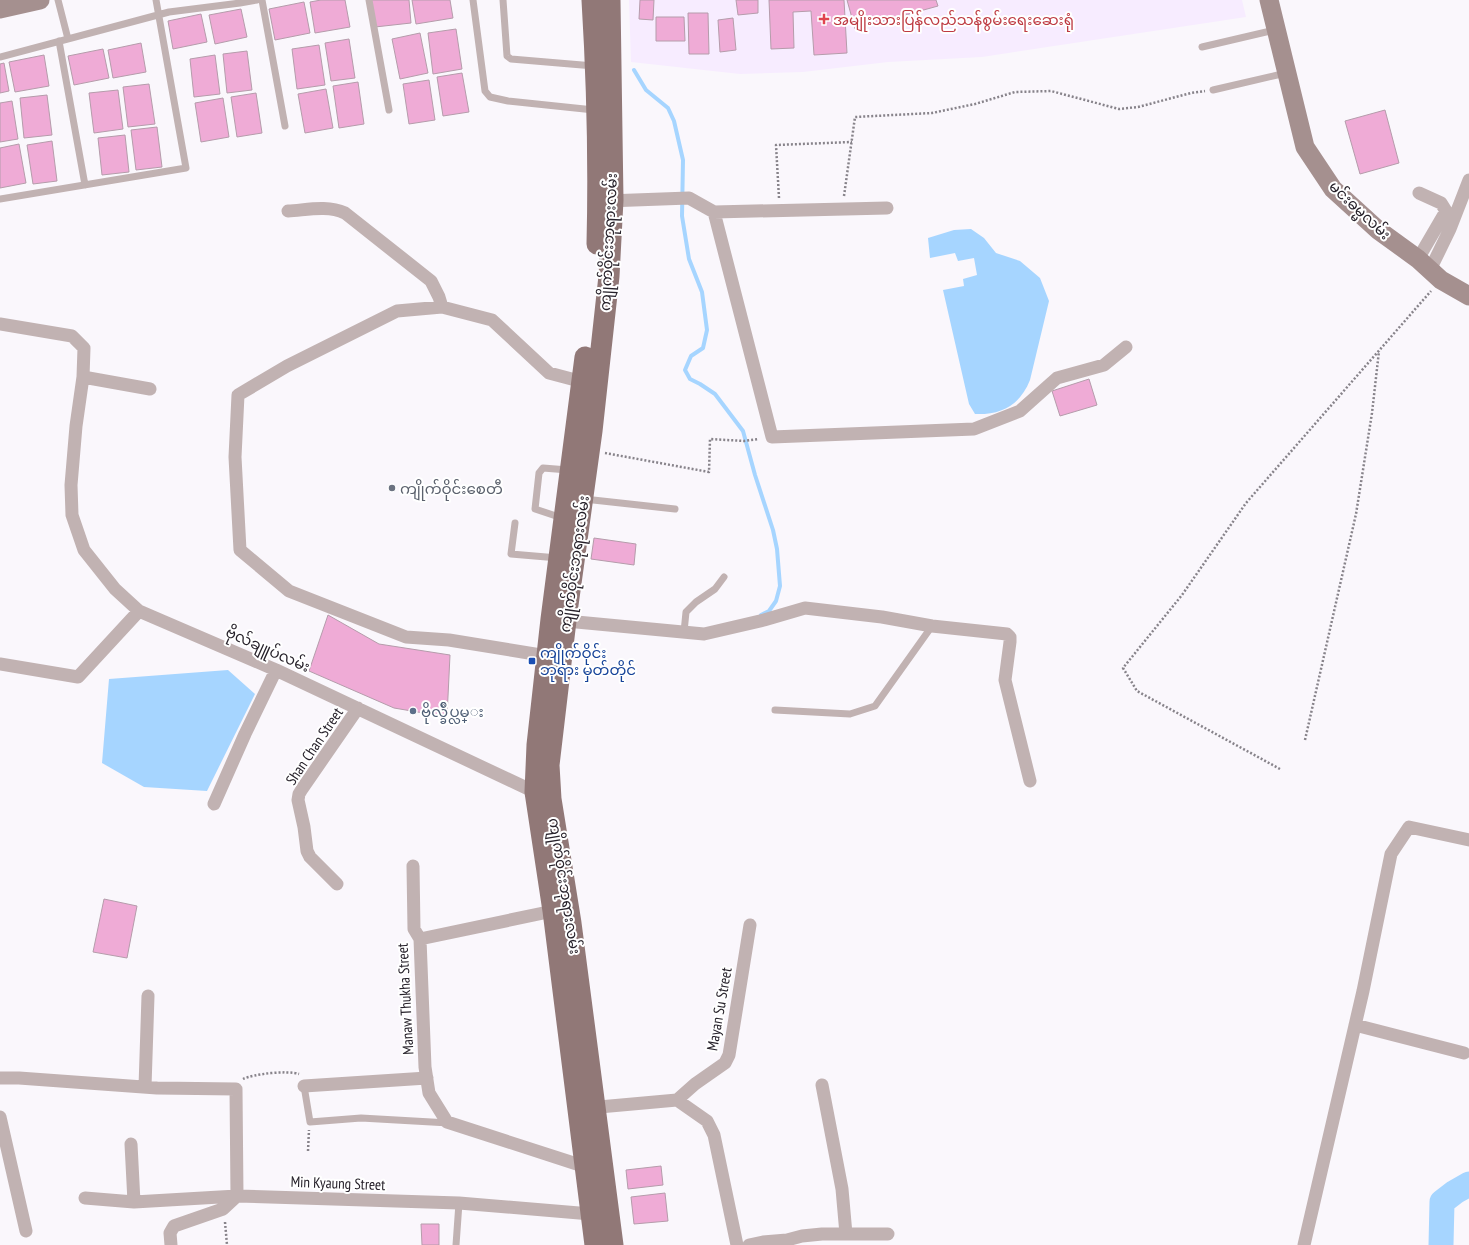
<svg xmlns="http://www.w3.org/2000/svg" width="1469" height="1245" font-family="'PT Sans Narrow','Noto Sans Myanmar',sans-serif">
	<rect width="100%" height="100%" fill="#faf7fc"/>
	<path fill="#f7ecff" d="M629,0H1242L1246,17L982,57L888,62L803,72L740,74L631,62Z"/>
	<path fill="#a6d5ff" d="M971,229L984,238L996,253L1020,261L1040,278L1049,301L1030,380C1020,405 1002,415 975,414L969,404L943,290L964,286L963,279L977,275L974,258L958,261L955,253L930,258L928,238L954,230Z
		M228,670L255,694L207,791L144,787L102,763L109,679Z"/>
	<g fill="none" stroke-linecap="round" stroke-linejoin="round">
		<path stroke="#a6d5ff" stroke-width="4" d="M634,70L646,90L668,108L674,121L683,160L682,216L689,259L702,292L707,330L703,348L691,356L685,370L690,379L700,384L715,394L743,431L755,475L773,530L777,549L780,586L776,601L769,611L761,615"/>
		<path stroke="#a6d5ff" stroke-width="25" d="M1441,1245L1442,1202L1455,1192L1469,1184"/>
	</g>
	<path fill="#efabd6" stroke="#b59cab" d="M321,0H345L350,27L315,33L310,2Z
		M371,0H409L411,23L375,27Z
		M412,0H450L453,18L416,24Z
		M640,0H654L653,20L639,19Z
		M736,0H758V13L738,15Z
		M769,0H844L847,53L814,55L811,11L793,12L794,48L771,49Z
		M847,0H936L938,6L855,29Z
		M304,2L310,33L275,40L269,9Z
		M241,9L247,37L215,44L209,15Z
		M688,13H708L709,54H689Z
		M201,14L207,42L173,49L168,21Z
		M656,17H684L685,41H656Z
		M733,18L736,50L720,52L718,20Z
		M456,29L462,69L433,74L428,33Z
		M420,33L428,73L400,79L392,39Z
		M349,39L355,78L331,81L325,43Z
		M141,43L146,72L113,78L108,50Z
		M319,45L325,85L297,89L292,49Z
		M103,49L109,78L74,85L68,56Z
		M247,51L252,90L227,93L223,54Z
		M44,55L49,86L15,92L9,62Z
		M215,55L220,94L194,97L190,59Z
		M4,63L9,91L0,93V64Z
		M462,73L469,112L443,116L437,77Z
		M429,80L435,120L409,124L403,84Z
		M358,82L364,124L339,128L333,86Z
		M149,84L155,124L128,127L123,87Z
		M326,89L333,128L305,133L298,94Z
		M118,90L123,129L94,133L89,93Z
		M256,93L262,133L237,137L231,97Z
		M47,95L52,135L24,138L20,98Z
		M223,98L229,137L201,142L195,103Z
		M12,101L18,139L0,142V103Z
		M1385,110L1399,163L1360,174L1345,121Z
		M157,127L162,167L136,170L131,130Z
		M125,135L129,172L102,175L98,138Z
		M52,141L57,181L33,184L27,145Z
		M19,144L26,183L0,188V148Z
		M1089,379L1097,405L1060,416L1052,391Z
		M594,538L636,544L634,565L591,559Z
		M328,615L379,644L450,655L447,717L394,708L309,671Z
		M104,899L137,906L127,958L93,952Z
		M661,1166L663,1185L628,1189L626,1170Z
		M665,1193L668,1221L634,1224L631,1197Z
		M421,1224H439V1245H422Z"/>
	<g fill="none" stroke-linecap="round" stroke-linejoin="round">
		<path stroke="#87838a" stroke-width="2.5" stroke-dasharray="2 2" stroke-linecap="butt" d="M844,196L855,117L932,113L975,104L1015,92L1051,91L1119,109L1138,107L1191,93L1205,91
			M779,198L776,145L852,142
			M605,453L709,472L710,439L744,441L759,439
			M1305,740L1356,514L1372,413L1379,351
			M1280,769L1137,691L1123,668L1182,595L1246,503L1431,291
			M243,1079C253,1074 288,1070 299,1074
			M308,1151L309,1130
			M225,1222L227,1245"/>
		<path stroke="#c1b2b2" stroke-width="7" d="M58,0L68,39
			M262,0L285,126
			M369,0L389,110
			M473,0L485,91L490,97L508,101L594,110
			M503,0L507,56L511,59L594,66
			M59,41L85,185
			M1202,47L1275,30
			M0,57L169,12L240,3L257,0
			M1213,90L1286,73
			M0,199L186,168L156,0
			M584,499L675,509
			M562,518L535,509L539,473L543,468L568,470
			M515,523L511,554L558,558
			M684,632L686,612L696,602L715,589L724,577
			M775,710L850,714L875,706L932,626
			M304,1086L310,1122L361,1118L449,1123
			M456,1245L459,1203"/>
		<path stroke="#c1b2b2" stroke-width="13" d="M607,201L689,198L714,212L887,208
			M288,211C307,210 327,205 345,213L431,281L439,297L442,307
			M714,212L772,437L974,429L1020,411L1057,378L1104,365L1126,347
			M1418,259L1446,211L1441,203L1419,193
			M1430,270L1450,229L1469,180
			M0,324L72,336L84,348L83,377L76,426L71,485L72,515L84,550L115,589L139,611
			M83,377L150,389
			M566,621L704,634L764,620L805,608L882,617L932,626L1007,634L1010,637V642L1005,680L1030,781
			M547,656L449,640L406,637L289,591L240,550L235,457L238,395L287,366L397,311L442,307L492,320L549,373L583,382
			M0,664L78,677L139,611L276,670L535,792
			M214,804L245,734L276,670
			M413,866L414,929L420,939L425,1067L429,1093L447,1122L586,1167
			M337,884L310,857L307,851L304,827L298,800L299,794L302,789L358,708
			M420,939L553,911
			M1355,1025L1464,1053
			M0,1078H19L157,1088L236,1089L237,1196L223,1209L174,1226L170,1233L171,1245
			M822,1085L842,1189L846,1234
			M304,1086L427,1078
			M145,1087L148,996
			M677,1100L707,1121L714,1135L737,1245
			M588,1108L677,1100L695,1084L725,1063L729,1055L750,925
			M0,1117L26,1231
			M131,1144L134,1202
			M85,1198L134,1202L237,1196L459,1203L591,1214
			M749,1245L763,1242L787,1240L802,1236L822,1234H888
			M1304,1245L1363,991L1391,854L1409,827L1469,840"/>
		<path stroke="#a5908f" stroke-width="19" d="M1269,0L1305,147L1333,189L1378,230L1418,259L1441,280L1469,296
			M0,9L40,0"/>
		<path stroke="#917877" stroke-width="21" d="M592,0C597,81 599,163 597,244
			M610,0L613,200L609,276L592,431L567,612L549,765L551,799L571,923L613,1245
			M585,357L551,619L537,745L535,792L553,911L595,1245"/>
	</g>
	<path fill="#e0444e" stroke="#fff" stroke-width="1.5" d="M822 13h4v4h4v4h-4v4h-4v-4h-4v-4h4z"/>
	<circle fill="#6b7280" stroke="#fff" stroke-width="1.5" cx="392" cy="488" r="4"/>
	<rect fill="#1a4fb4" stroke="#fff" stroke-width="1.5" x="528" y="657" width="8" height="8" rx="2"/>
	<circle fill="#5c6f8a" stroke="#fff" stroke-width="1.5" cx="413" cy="711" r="4"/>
	<g text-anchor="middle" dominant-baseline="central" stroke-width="4" stroke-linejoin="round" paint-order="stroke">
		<g font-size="15" fill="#be3a42" stroke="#fff" text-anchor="start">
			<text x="833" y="19">အမျိုးသားပြန်လည်သန်စွမ်းရေးဆေးရုံ</text>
		</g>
		<g font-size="15" fill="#26212a" stroke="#fff">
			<text transform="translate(1360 210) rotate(43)">မင်းဓမ္မလမ်း</text>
			<text transform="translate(608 242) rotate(-87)">ကျိုက်ဝိုင်းဘုရားလမ်း</text>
			<text transform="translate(574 564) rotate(-82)">ကျိုက်ဝိုင်းဘုရားလမ်း</text>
			<text transform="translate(268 649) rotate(24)">ဗိုလ်ချူပ်လမ်း</text>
			<text transform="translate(314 746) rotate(-56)">Shan Chan Street</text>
			<text transform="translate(565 886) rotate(81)">ကျိုက်ဝိုင်းဘုရားလမ်း</text>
			<text transform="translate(405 999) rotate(-93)">Manaw Thukha Street</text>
			<text transform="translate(719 1009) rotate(-80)">Mayan Su Street</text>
			<text transform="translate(338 1183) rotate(2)">Min Kyaung Street</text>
		</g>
		<g font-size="15" fill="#5b616d" stroke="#fff" text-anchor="start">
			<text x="400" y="488">ကျိုက်ဝိုင်းစေတီ</text>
		</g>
		<g font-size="15" fill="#164399" stroke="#fff" text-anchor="start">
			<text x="540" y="652">ကျိုက်ဝိုင်း<tspan x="540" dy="17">ဘုရား မှတ်တိုင်</tspan></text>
		</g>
		<g font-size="15" fill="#4e5e75" stroke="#fff" text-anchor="start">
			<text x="421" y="711">ဗိုလ္ခ်ဳပ္လမ္း</text>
		</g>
	</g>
</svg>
